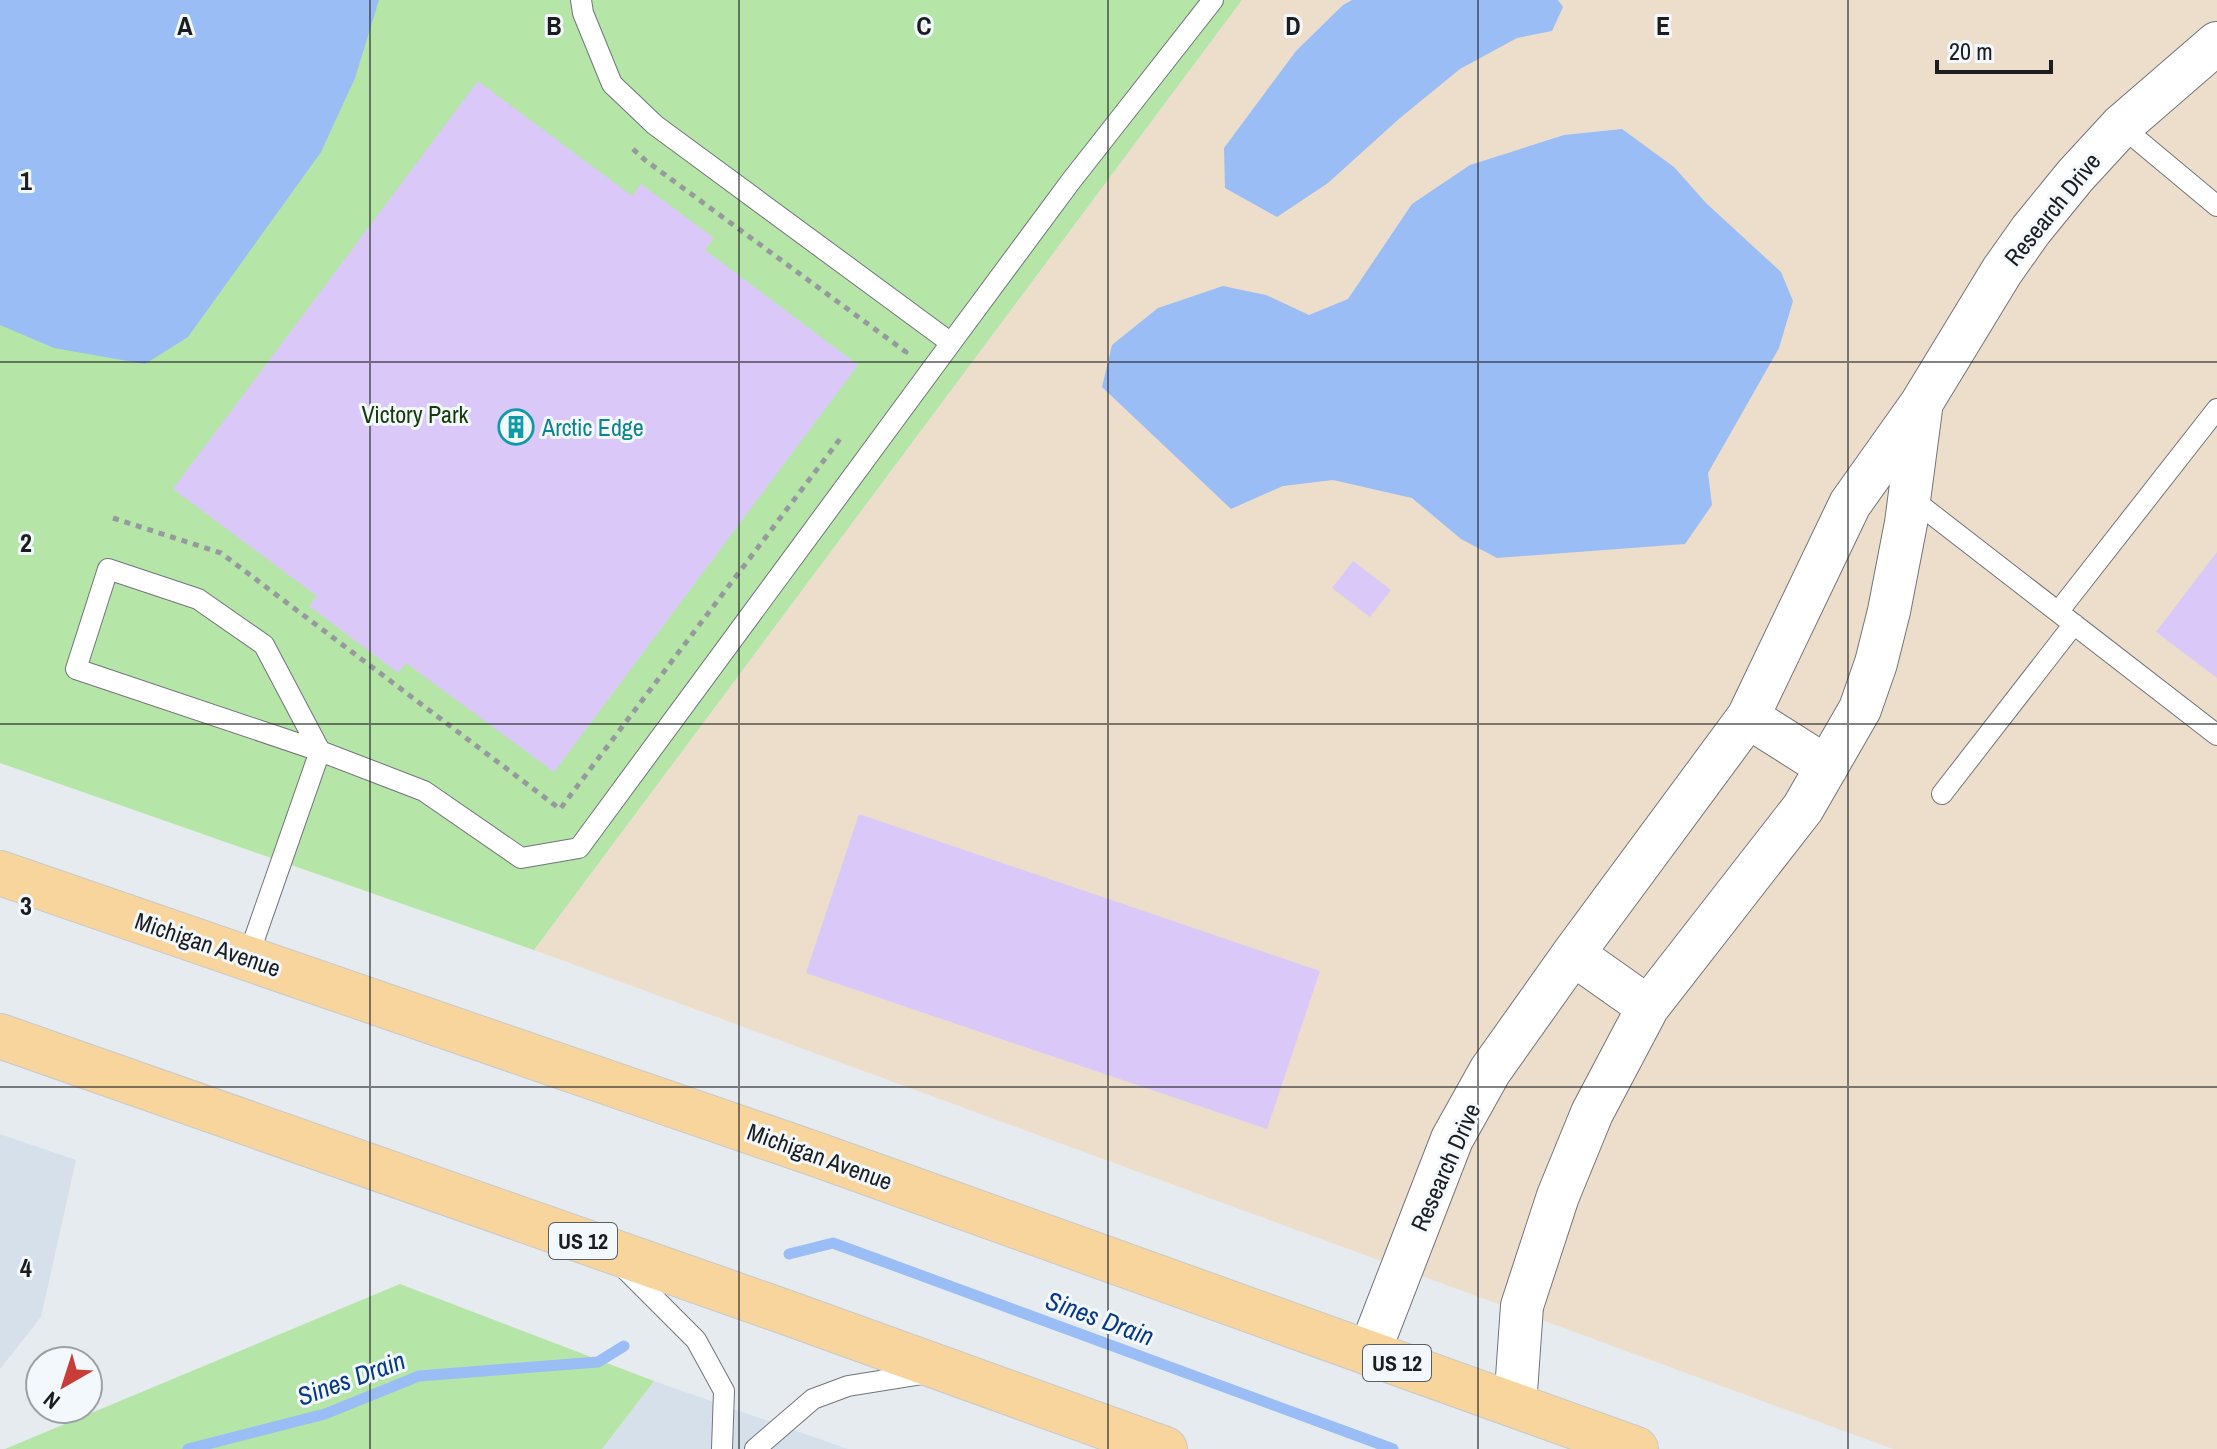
<svg xmlns="http://www.w3.org/2000/svg" width="2217" height="1449" font-family="'Archivo Narrow',sans-serif">
	<rect width="100%" height="100%" fill="#e6ebf0"/>
	<path fill="#d5e0ea" d="M0,1134L76,1160L41,1317L0,1369Z
		M654,1381L848,1449H602Z"/>
	<path fill="#ecdecb" d="M1242,0H2217V1449H1893L534,950Z"/>
	<path fill="#b5e5a7" d="M0,0H1242L534,950L0,763Z
		M400,1284L654,1381L602,1449H5Z"/>
	<path fill="#9abdf6" d="M0,0H379L355,78L321,152L188,337L145,364L54,348L0,325Z
		M1352,0H1558L1563,7L1552,31L1517,38L1460,69L1400,118L1328,183L1277,217L1225,188L1224,148L1296,51L1343,5Z
		M1622,129L1674,167L1706,203L1781,272L1793,301L1779,348L1708,473L1712,505L1685,544L1497,558L1461,539L1412,498L1333,480L1283,486L1231,509L1102,387L1112,345L1158,308L1223,286L1266,295L1309,315L1348,299L1412,204L1470,165L1564,135Z"/>
	<g fill="none" stroke-linecap="round" stroke-linejoin="round">
		<path stroke="#9abdf6" stroke-width="11" d="M789,1254L833,1243L1393,1449
			M188,1449L325,1414L419,1376L598,1362L624,1346"/>
	</g>
	<path fill="#dac9f8" d="M478,81L632,196L641,184L714,238L705,250L858,365L554,772L406,663L398,673L309,606L317,596L173,489Z
		M2217,552V678L2156,632Z
		M1353,561L1391,590L1370,617L1332,588Z
		M859,814L1320,971L1267,1129L806,973Z"/>
	<g fill="none" stroke-linecap="round" stroke-linejoin="round">
		<defs>
			<path id="lane" d="M581,0L583,13L612,84L655,125L951,343L1071,181L1213,0
				M2121,126L2217,206
				M1907,495L2217,735
				M108,569L198,599L264,645L320,751L76,669Z
				M2058,612L2217,409
				M1942,794L2074,624
				M248,957L320,751L424,791L521,858L579,848L951,343
				M621,1265L696,1340L724,1391L722,1449
				M755,1449L813,1399L848,1386L929,1373"/>
			<path id="street" d="M1748,717L1827,767
				M1573,954L1648,1007
				M1369,1353L1452,1139L1490,1071L1573,954L1748,717L1850,504L1921,404L2002,271L2031,230L2075,176L2121,126L2217,43
				M1515,1406L1522,1306L1558,1196L1592,1113L1648,1007L1803,808L1860,709L1876,663L1889,611L1906,523L1921,409"/>
			<path id="primary" d="M0,873L818,1155L1636,1449
				M0,1036L788,1313L1165,1449"/>
		</defs>
		<use href="#lane" stroke="#71757a" stroke-width="22"/>
		<use href="#street" stroke="#71757a" stroke-width="44"/>
		<use href="#primary" stroke="#c8c9c9" stroke-width="46"/>
		<path stroke="#969a9e" stroke-width="5" stroke-dasharray="6 6" stroke-linecap="butt" d="M633,149L645,160L906,352L904,354
			M113,518L221,553L560,809L843,435"/>
		<use href="#lane" stroke="#fff" stroke-width="20"/>
		<use href="#street" stroke="#fff" stroke-width="42"/>
		<use href="#primary" stroke="#f7d59c" stroke-width="44"/>
	</g>
	<path fill="none" stroke="#1b1d1f" stroke-width="2" stroke-opacity="0.55" d="M370,0V1449M739,0V1449M1108,0V1449M1478,0V1449M1848,0V1449M0,362H2217M0,724H2217M0,1087H2217"/>
	<defs>
		<symbol id="building-ring" viewBox="-11 -11 22 22"><circle r="9.5" fill="#f3f8fd" stroke="#0f9aa8" stroke-width="1.5"/><path d="M-4-6H4V6H1V3H-1V6H-4ZM-2.5-4.3h1.7v1.8h-1.7ZM.8-4.3h1.7v1.8H.8ZM-2.5-1h1.7V.8h-1.7ZM.8-1h1.7V.8H.8Z" fill="#0f9aa8"/></symbol>
	</defs>
	<g fill-rule="evenodd">
		<use href="#building-ring" x="496" y="407" width="40" height="40"/>
	</g>
	<g text-anchor="middle" dominant-baseline="central" stroke-width="6" stroke-linejoin="round" paint-order="stroke">
		<g fill="#f3f8fd" stroke="#5c5f62" stroke-width="2">
			<rect x="549" y="1223" width="68" height="36" rx="6"/>
			<rect x="1363" y="1345" width="68" height="36" rx="6"/>
		</g>
		<g font-size="22" font-weight="bold" fill="#1b1d1f">
			<text x="583" y="1241">US 12</text>
			<text x="1397" y="1363">US 12</text>
		</g>
		<g font-size="24" fill="#1b1d1f" stroke="#f3f8fd">
			<text transform="translate(2052 209) rotate(-51)">Research Drive</text>
			<text transform="translate(208 944) rotate(19)">Michigan Avenue</text>
			<text transform="translate(820 1156) rotate(20)">Michigan Avenue</text>
			<text transform="translate(1445 1167) rotate(-66)">Research Drive</text>
		</g>
		<g font-size="24" fill="#173a09" stroke="#f3f8fd">
			<text x="415" y="414">Victory Park</text>
		</g>
		<g font-size="24" fill="#0d838f" stroke="#f3f8fd" text-anchor="start">
			<text x="542" y="427">Arctic Edge</text>
		</g>
		<g font-size="26" font-style="italic" fill="#083989" stroke="#f3f8fd">
			<text transform="translate(1100 1318) rotate(20)">Sines Drain</text>
			<text transform="translate(351 1378) rotate(-20)">Sines Drain</text>
		</g>
	</g>
	<g font-size="26" text-anchor="middle" font-weight="bold" fill="#1b1d1f" stroke="#f3f8fd" stroke-width="6" stroke-linejoin="round" paint-order="stroke">
		<text x="185" y="35">A</text>
		<text x="554" y="35">B</text>
		<text x="924" y="35">C</text>
		<text x="1293" y="35">D</text>
		<text x="1663" y="35">E</text>
		<text x="26" y="190">1</text>
		<text x="26" y="552">2</text>
		<text x="26" y="915">3</text>
		<text x="26" y="1277">4</text>
	</g>
	<g transform="translate(64 1385) rotate(219)"><circle r="38" fill="#f3f8fd" stroke="#9da0a4" stroke-width="2"/>
	<path d="M0-6L14 30L0 20L-14 30Z" fill="#ca3c37"/>
	<text y="-12" font-size="22" font-weight="bold" text-anchor="middle" fill="#1b1d1f">N</text>
	</g>
	<path d="M1937 60v12h114v-12" fill="none" stroke="#1b1d1f" stroke-width="4"/>
	<text x="1949" y="60" font-size="24" fill="#1b1d1f" stroke="#f3f8fd" stroke-width="6" paint-order="stroke">20 m</text>
</svg>
